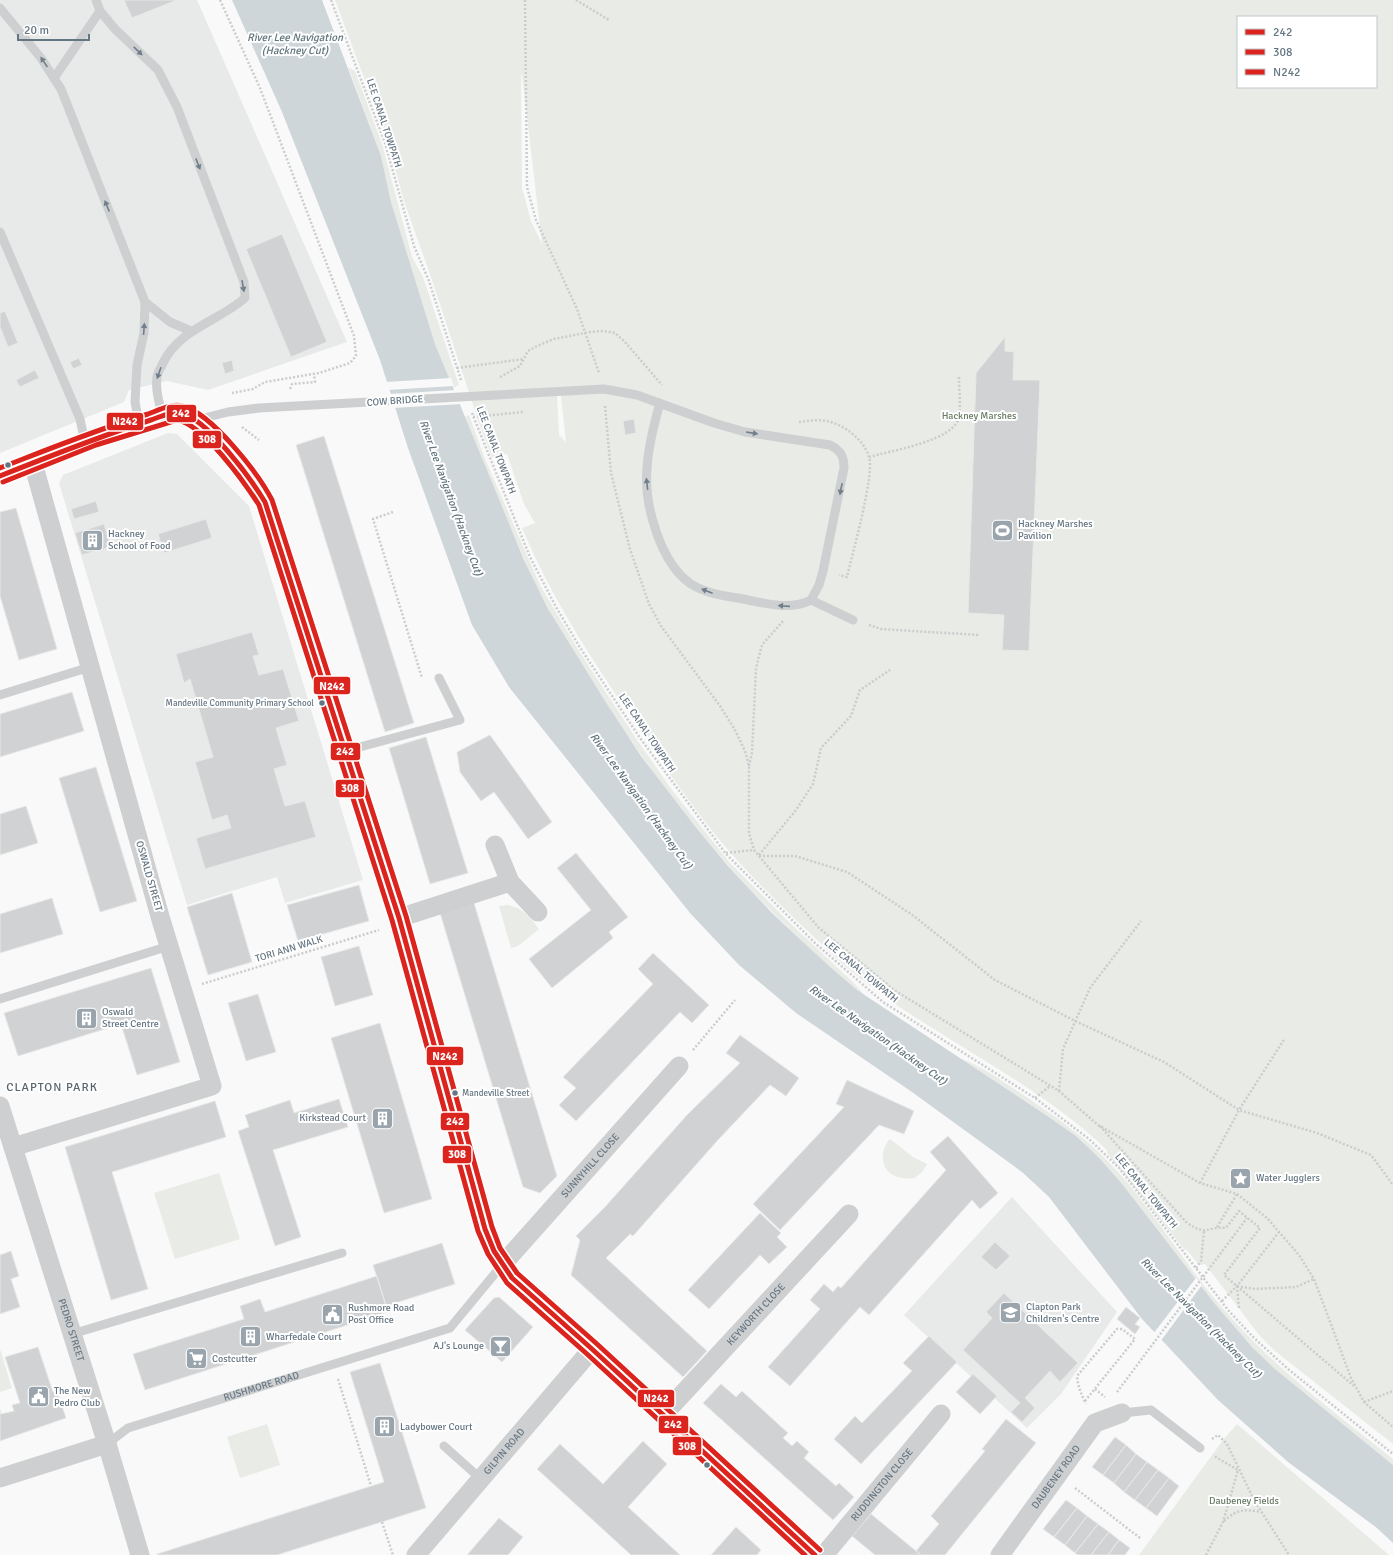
<svg xmlns="http://www.w3.org/2000/svg" width="1393" height="1555" font-family="Signika,sans-serif">
	<rect width="100%" height="100%" fill="#f9f9f9"/>
	<path fill="#e8e9e9" d="M0,0H197L347,342L208,390L167,381L129,390L124,402L0,453Z
		M168,433L177,434L249,506L363,880L285,903L277,877L187,905L59,483L63,475Z
		M1012,1197L1117,1312L1061,1394L1027,1428L904,1315Z"/>
	<path fill="#e8ebe6" fill-rule="evenodd" d="M335,0H1393V1444L1275,1351L1260,1336L1205,1264L1199,1265L1186,1249L1185,1250L1107,1153V1150C1034,1080 938,1040 860,978C844,966 829,951 814,937C781,906 747,873 717,837C683,794 651,748 621,702C583,646 548,590 522,528L535,523L524,504L507,454L492,457L479,423L432,280L404,201L388,142ZM1238,17H1376V87H1238ZM521,74L522,75L542,244L531,221L522,188ZM560,387L566,442L559,435L557,395Z
		M348,67L355,71L382,144L412,257L423,277L459,385L453,388L435,344L391,202L381,156Z
		M469,415L485,459L540,585L577,648L637,740L672,790L730,863L792,925L855,984L865,996C841,980 820,958 798,937C719,863 653,778 596,687C579,661 561,635 547,607C516,546 491,480 465,417Z
		M508,905C523,908 530,917 539,929L518,946L511,948L499,906Z
		M959,1058C982,1066 1001,1080 1022,1094C1056,1117 1090,1140 1118,1172C1158,1216 1187,1269 1227,1313C1276,1369 1335,1413 1393,1459V1465L1275,1369L1252,1347L1215,1304L1123,1185L1076,1136L1046,1115Z
		M890,1139L913,1157L927,1164L923,1171L915,1178C908,1179 900,1179 893,1175C880,1168 880,1149 890,1139Z
		M219,1173L240,1239L175,1259L154,1193Z
		M0,1349L12,1388L0,1392Z
		M267,1424L280,1465L240,1478L227,1437Z
		M1237,1424L1389,1555H1139L1223,1440Z"/>
	<path fill="#ced6d9" d="M232,0H322L381,156L391,202L435,344L524,560L548,609L605,701L641,756L694,825L728,866L773,914L830,967L857,990L1046,1115L1076,1136L1100,1159L1123,1185L1215,1304L1252,1347L1275,1369L1393,1465V1543L1377,1528L1288,1462L1218,1400L1142,1319L1049,1197L1022,1172L912,1092L796,1013L739,965L690,913L509,687L472,625L408,448L380,360L282,112Z"/>
	<path fill="#f9f9f9" d="M451,378L454,386L387,390L385,382Z
		M456,390L462,404L393,408L388,394Z
		M1196,1278L1202,1285L1160,1342L1153,1334Z"/>
	<path fill="#d0d2d3" stroke="#e8e8e8" d="M124,0H177L132,18Z
		M282,234L327,342L291,357L246,249Z
		M5,311L18,343L8,347L0,327V313Z
		M1005,337V351L1014,352L1013,380H1040L1029,651L1002,650L1004,615L968,613L976,373Z
		M79,358L82,365L73,369L70,362Z
		M232,360L234,371L225,374L222,363Z
		M35,370L39,378L20,387L16,380Z
		M634,419L636,433L625,435L623,421Z
		M324,436L414,723L385,732L296,445Z
		M96,501L99,512L74,519L71,509Z
		M16,508L57,649L19,660L0,596V512Z
		M206,519L212,538L164,553L158,534Z
		M104,524L111,547L82,555L75,533Z
		M252,632L259,655L253,656L259,675L283,669L299,721L276,728L287,765L274,769L285,806L305,801L316,837L205,869L196,838L231,828L227,815L212,820L195,762L213,757L190,679L184,683L176,654Z
		M72,692L84,731L0,757V714Z
		M490,735L552,822L528,839L494,792L481,801L460,772L457,752Z
		M426,737L468,873L430,884L389,748Z
		M96,767L137,901L100,912L59,778Z
		M26,806L38,843L0,855V814Z
		M576,853L628,917L609,932L613,938L552,988L529,959L591,910L557,868Z
		M359,885L369,921L298,941L287,905Z
		M232,893L252,962L208,975L187,907Z
		M52,898L63,934L0,953V914Z
		M474,903L557,1176L540,1193L523,1187L440,913Z
		M359,946L373,995L335,1006L321,957Z
		M653,953L709,1005L692,1023L680,1012L576,1121L559,1105L576,1088L563,1077L653,984L638,969Z
		M151,968L180,1062L137,1075L121,1024L18,1056L4,1013Z
		M258,994L276,1052L246,1061L228,1003Z
		M380,1023L432,1199L384,1213L331,1038Z
		M740,1035L799,1078L786,1096L770,1085L717,1141L633,1236L630,1234L606,1258L707,1351L683,1377L571,1275L580,1240L576,1236L605,1207L687,1115L740,1063L726,1053Z
		M847,1080L914,1111L904,1134L879,1125L780,1230L753,1204L844,1107L836,1104Z
		M339,1099L348,1127L273,1150L301,1237L275,1246L238,1131L249,1127L245,1115L290,1100L294,1113Z
		M215,1101L226,1137L112,1172L148,1289L111,1300L65,1147Z
		M948,1136L998,1193L980,1209L972,1200L869,1315L860,1307L790,1386L768,1367L820,1309L810,1300L824,1284L833,1292L838,1286L841,1288L946,1170L930,1152Z
		M760,1213L781,1233L777,1237L787,1247L769,1264L760,1255L709,1309L688,1290Z
		M995,1242L1010,1256L996,1270L981,1257Z
		M442,1243L455,1284L386,1306L373,1265Z
		M11,1251L19,1276L11,1279L20,1307L0,1314V1255Z
		M377,1276L388,1312L145,1390L133,1354L244,1319L240,1306L260,1299L265,1312Z
		M1004,1293L1078,1363L1060,1382L1050,1371L1025,1398L1035,1408L1022,1422L1011,1412L1020,1403L963,1350L992,1318L986,1312Z
		M499,1297L533,1327L502,1362L465,1330L494,1298Z
		M1126,1307L1140,1318L1135,1324L1140,1327L1135,1334L1117,1319Z
		M929,1336L957,1362L861,1464L834,1439L855,1416L862,1423L912,1371L903,1363Z
		M38,1347L53,1392L57,1391L66,1418L0,1441V1410L1,1414L14,1411L12,1405L20,1403L5,1357Z
		M380,1363L426,1508L277,1555H157V1554L384,1482L350,1372Z
		M973,1374L997,1396L980,1414L956,1392Z
		M721,1384L736,1397L742,1391L788,1433L783,1438L792,1446L797,1441L809,1452L804,1458L836,1486L839,1483L854,1497L833,1520L703,1403Z
		M1006,1419L1036,1443L945,1555H921L916,1551L939,1524L931,1516L985,1451L982,1449Z
		M1115,1437L1126,1445L1103,1475L1092,1467Z
		M643,1441L667,1464L628,1507L680,1555H631L537,1469L560,1444L603,1484Z
		M1126,1445L1136,1454L1114,1483L1103,1475Z
		M1136,1454L1147,1462L1124,1492L1114,1483Z
		M1147,1462L1158,1470L1135,1500L1124,1492Z
		M1158,1470L1169,1478L1146,1508L1135,1500Z
		M1169,1478L1179,1486L1157,1516L1146,1508Z
		M1066,1500L1077,1508L1054,1537L1043,1529Z
		M1077,1508L1087,1516L1065,1545L1054,1537Z
		M871,1514L921,1555H875L852,1536Z
		M1087,1516L1098,1524L1075,1553L1065,1545Z
		M499,1518L523,1537L508,1555H467Z
		M1098,1524L1109,1532L1091,1555H1078L1075,1553Z
		M736,1527L761,1550L757,1555H711Z
		M1109,1532L1119,1540L1108,1555H1091Z
		M1119,1540L1130,1548L1125,1555H1108Z"/>
	<g fill="none" stroke-linecap="round" stroke-linejoin="round">
		<path stroke="#cbcccd" stroke-width="2.5" stroke-dasharray="2 2" stroke-linecap="butt" d="M220,0L260,88L354,336L356,356L350,363L319,373L265,382L253,389L232,393
			M331,0L385,143L414,246L429,281L461,380
			M525,0L527,187L536,220L577,309L599,373
			M576,0L609,20
			M457,368L524,359
			M500,377L520,366L528,351L537,346L554,339L590,332L604,331L615,333L625,342L662,385
			M290,389L292,384L315,382L314,374
			M605,406L611,473L630,549L649,604L661,626L720,706L735,730L745,751L749,766V833L754,850L818,927L894,990L1059,1091L1098,1125L1200,1183L1237,1194L1267,1218L1299,1255L1314,1279L1351,1378L1364,1402L1393,1427
			M472,413L530,557L556,607L579,646L640,738L726,854L816,944L883,1002L1035,1098L1089,1139L1120,1169L1228,1310L1254,1338L1288,1369L1393,1454
			M473,417L523,412
			M799,422C808,421 818,419 826,421C844,424 864,440 869,457C875,474 852,555 847,577L839,575
			M242,427L259,440
			M869,457C889,451 955,441 959,417C961,405 959,390 959,377
			M393,512L373,519L422,678
			M869,625L881,629L979,635
			M749,766L752,753L756,668L762,645L783,621
			M726,853L754,850
			M759,855L796,810L813,784L821,748L851,716L860,690L890,670
			M759,856H795L847,872L911,914L995,980L1075,1021L1164,1062L1239,1110L1317,1133L1371,1155L1393,1185
			M202,984L379,930
			M693,1050L735,1000
			M1059,1091L1063,1049L1090,988L1141,921
			M1035,1098L1050,1086
			M1100,1126L1187,1223C1209,1237 1205,1226 1226,1228L1239,1211L1260,1228L1224,1275L1354,1386
			M1200,1183L1239,1110L1285,1038
			M1217,1227L1237,1194
			M1196,1268L1201,1261L1204,1231
			M1237,1286L1255,1289L1296,1287L1314,1279
			M1237,1286L1239,1309
			M1222,1301L1237,1286L1279,1232
			M338,1379L371,1486
			M1095,1389L1105,1397
			M1117,1392L1247,1218
			M1085,1401L1135,1339L1122,1329H1117L1077,1376C1078,1387 1081,1394 1086,1404
			M1364,1402L1393,1391
			M1212,1439L1218,1435L1227,1444L1254,1500L1289,1555
			M1075,1488L1140,1538
			M1224,1521C1238,1509 1243,1509 1261,1512
			M382,1522L393,1555
			M1206,1555L1223,1522L1238,1470L1214,1456"/>
		<g stroke="#cecfd0" stroke-width="9">
			<path d="M96,0L100,11L115,29L158,70L177,107L244,282L245,298C219,321 179,329 163,363C161,368 157,373 157,377C155,390 159,404 163,416"/>
			<path d="M0,8L41,58L61,89L145,302L144,333L137,365L135,402L139,423"/>
			<path d="M54,78L100,11"/>
			<path d="M0,232L80,419L85,443"/>
			<path d="M145,302L170,322L191,331"/>
			<path d="M196,420L228,412L259,408L604,389L637,395L714,423L745,432L830,445C841,451 844,456 844,468L823,571L819,585L811,600C790,611 765,603 743,599C725,596 707,594 691,584C660,563 644,504 647,469C648,447 654,424 660,403"/>
			<path d="M811,600L853,620"/>
			<path d="M0,695L90,667"/>
			<path d="M345,751L460,720L439,678"/>
			<path d="M0,999L169,946"/>
			<path d="M72,1334L342,1253"/>
			<path d="M1122,1413L1151,1410L1200,1448"/>
			<path id="s1" d="M107,1444L128,1428L450,1328L502,1265"/>
			<path d="M444,1446L481,1479"/>
		</g>
		<g stroke="#cecfd0" stroke-width="19">
			<path d="M0,476C50,456 100,434 151,420C160,417 171,412 181,413C204,417 254,481 265,502L399,918L485,1229L494,1251L512,1278L592,1349L815,1555"/>
			<path d="M495,845L510,882L538,912"/>
			<path d="M399,918L510,882"/>
			<path id="s2" d="M0,1106L107,1444L140,1555"/>
			<path d="M13,1147L212,1086L161,920L33,463"/>
			<path id="s3" d="M502,1265L679,1066"/>
			<path id="s4" d="M663,1415L849,1214"/>
			<path d="M0,1478L107,1444"/>
			<path id="s5" d="M416,1555L592,1349"/>
			<path id="s6" d="M824,1555L941,1414"/>
			<path id="s7" d="M1000,1555L1095,1423L1122,1413"/>
		</g>
		<defs>
			<path id="bus-1" d="M0,476C50,456 100,436 151,420C160,417 171,411 180,413C207,418 251,479 265,502L399,918L485,1229L494,1251L512,1278L592,1349L815,1555"/>
			<path id="bus-2" d="M3,482L96,445L177,420C203,424 245,483 259,505L392,920L478,1231L488,1254L507,1283L587,1354L805,1555"/>
			<path id="bus-3" d="M0,468C49,449 98,429 148,414C159,410 172,403 183,406C212,414 258,473 272,500L406,916L492,1227L500,1248L517,1273L597,1344L820,1550"/>
		</defs>
		<use href="#bus-1" stroke="#fff" stroke-width="8"/>
		<use href="#bus-2" stroke="#fff" stroke-width="8"/>
		<use href="#bus-3" stroke="#fff" stroke-width="8"/>
		<use href="#bus-1" stroke="#dc241f" stroke-width="5"/>
		<use href="#bus-2" stroke="#dc241f" stroke-width="5"/>
		<use href="#bus-3" stroke="#dc241f" stroke-width="5"/>
	</g>
	<defs><path id="oneway-solid" d="M-6-.8H1V-3.2L6.5 0L1 3.2V.8H-6Z"/></defs>
	<g fill="#707f8b">
		<use href="#oneway-solid" transform="translate(138 51) rotate(44)"/>
		<use href="#oneway-solid" transform="translate(44 62) rotate(-124)"/>
		<use href="#oneway-solid" transform="translate(198 164) rotate(69)"/>
		<use href="#oneway-solid" transform="translate(107 206) rotate(-112)"/>
		<use href="#oneway-solid" transform="translate(243 286) rotate(80)"/>
		<use href="#oneway-solid" transform="translate(144 329) rotate(-86)"/>
		<use href="#oneway-solid" transform="translate(159 373) rotate(109)"/>
		<use href="#oneway-solid" transform="translate(752 433) rotate(9)"/>
		<use href="#oneway-solid" transform="translate(647 484) rotate(-97)"/>
		<use href="#oneway-solid" transform="translate(841 489) rotate(101)"/>
		<use href="#oneway-solid" transform="translate(707 591) rotate(-159)"/>
		<use href="#oneway-solid" transform="translate(784 606) rotate(-176)"/>
	</g>
	<defs>
		<symbol id="stadium-square" viewBox="-11 -11 22 22"><rect x="-9" y="-9" width="18" height="18" rx="4" fill="#99a4ac" stroke="#fff"/><path d="M0-5a6.5 5 0 1 0 0 10a6.5 5 0 1 0 0-10ZM-3.5-1.8h7v3.6h-7Z" fill="#fff"/></symbol>
		<symbol id="building-square" viewBox="-11 -11 22 22"><rect x="-9" y="-9" width="18" height="18" rx="4" fill="#99a4ac" stroke="#fff"/><path d="M-4-6H4V6H1V3H-1V6H-4ZM-2.5-4.3h1.7v1.8h-1.7ZM.8-4.3h1.7v1.8H.8ZM-2.5-1h1.7V.8h-1.7ZM.8-1h1.7V.8H.8Z" fill="#fff"/></symbol>
		<symbol id="sight-square" viewBox="-11 -11 22 22"><rect x="-9" y="-9" width="18" height="18" rx="4" fill="#99a4ac" stroke="#fff"/><path d="M0-6L1.8-2.2L6-1.7L2.9 1.2L3.7 5.4L0 3.3L-3.7 5.4L-2.9 1.2L-6-1.7L-1.8-2.2Z" fill="#fff"/></symbol>
		<symbol id="school-square" viewBox="-11 -11 22 22"><rect x="-9" y="-9" width="18" height="18" rx="4" fill="#99a4ac" stroke="#fff"/><path d="M0-5L7-2L0 1L-7-2ZM-4 1L0 2.5L4 1V4Q0 6-4 4Z" fill="#fff"/></symbol>
		<symbol id="civic-square" viewBox="-11 -11 22 22"><rect x="-9" y="-9" width="18" height="18" rx="4" fill="#99a4ac" stroke="#fff"/><path d="M-.6-6.5H3V-4.5H.6V-3L4-1V1h2V6H-6V1h2V-1L-.6-3ZM-1.2 2.5V6h2.4V2.5Z" fill="#fff"/></symbol>
		<symbol id="bar-square" viewBox="-11 -11 22 22"><rect x="-9" y="-9" width="18" height="18" rx="4" fill="#99a4ac" stroke="#fff"/><path d="M-6-5H6L.8 .8V4.5H3.5V6h-7V4.5H-.8V.8Z" fill="#fff"/></symbol>
		<symbol id="supermarket-square" viewBox="-11 -11 22 22"><rect x="-9" y="-9" width="18" height="18" rx="4" fill="#99a4ac" stroke="#fff"/><path d="M-6-5.5h2.5l.6 2H6L4.5 2H-2.5L-4.4-4H-6ZM-1.5 3.2a1.3 1.3 0 1 0 .1 0ZM3 3.2a1.3 1.3 0 1 0 .1 0Z" fill="#fff"/></symbol>
	</defs>
	<g fill-rule="evenodd">
		<use href="#stadium-square" x="990" y="518" width="25" height="25"/>
		<use href="#building-square" x="80" y="528" width="25" height="25"/>
		<use href="#building-square" x="74" y="1006" width="25" height="25"/>
		<use href="#building-square" x="370" y="1106" width="25" height="25"/>
		<use href="#sight-square" x="1228" y="1166" width="25" height="25"/>
		<use href="#school-square" x="998" y="1300" width="25" height="25"/>
		<use href="#civic-square" x="320" y="1302" width="25" height="25"/>
		<use href="#building-square" x="238" y="1324" width="25" height="25"/>
		<use href="#bar-square" x="488" y="1334" width="25" height="25"/>
		<use href="#supermarket-square" x="184" y="1346" width="25" height="25"/>
		<use href="#civic-square" x="26" y="1384" width="25" height="25"/>
		<use href="#building-square" x="372" y="1414" width="25" height="25"/>
	</g>
	<g fill="#657683" stroke="#fff" stroke-width="1.5">
		<circle cx="8" cy="465" r="3.5"/>
		<circle cx="322" cy="703" r="3.5"/>
		<circle cx="455" cy="1093" r="3.5"/>
		<circle cx="707" cy="1465" r="3.5"/>
	</g>
	<g text-anchor="middle" dominant-baseline="central" stroke-width="4" stroke-linejoin="round" paint-order="stroke">
		<g font-size="9" fill="#657683" stroke="#fff" text-anchor="end">
			<text x="314" y="703">Mandeville Community Primary School</text>
			<text x="462" y="1093" text-anchor="start">Mandeville Street</text>
		</g>
		<g font-size="10" fill="#657683" stroke="#fff">
			<text transform="translate(384 123) rotate(72)">LEE CANAL TOWPATH</text>
			<text transform="translate(395 401) rotate(-4)">COW BRIDGE</text>
			<text transform="translate(496 450) rotate(69)">LEE CANAL TOWPATH</text>
			<text transform="translate(647 733) rotate(56)">LEE CANAL TOWPATH</text>
			<text transform="translate(149 876) rotate(74)">OSWALD STREET</text>
			<text transform="translate(289 949) rotate(-17)">TORI ANN WALK</text>
			<text transform="translate(861 971) rotate(40)">LEE CANAL TOWPATH</text>
			<text stroke="none"><textPath href="#s3" startOffset="133">SUNNYHILL CLOSE</textPath></text>
			<text transform="translate(1146 1191) rotate(51)">LEE CANAL TOWPATH</text>
			<text stroke="none"><textPath href="#s4" startOffset="137">KEYWORTH CLOSE</textPath></text>
			<text stroke="none"><textPath href="#s2" startOffset="235">PEDRO STREET</textPath></text>
			<text stroke="none"><textPath href="#s1" startOffset="166">RUSHMORE ROAD</textPath></text>
			<text stroke="none"><textPath href="#s5" startOffset="136">GILPIN ROAD</textPath></text>
			<text stroke="none"><textPath href="#s7" startOffset="96">DAUBENEY ROAD</textPath></text>
			<text stroke="none"><textPath href="#s6" startOffset="91">RUDDINGTON CLOSE</textPath></text>
		</g>
		<g font-size="10" fill="#687a64" stroke="#fff">
			<text x="979" y="416">Hackney Marshes</text>
			<text x="1244" y="1501">Daubeney Fields</text>
		</g>
		<g font-size="10" fill="#657683" stroke="#fff" text-anchor="start">
			<text x="1018" y="524">Hackney Marshes<tspan x="1018" dy="12">Pavilion</tspan></text>
			<text x="108" y="534">Hackney<tspan x="108" dy="12">School of Food</tspan></text>
			<text x="102" y="1012">Oswald<tspan x="102" dy="12">Street Centre</tspan></text>
			<text x="366" y="1118" text-anchor="end">Kirkstead Court</text>
			<text x="1256" y="1178">Water Jugglers</text>
			<text x="1026" y="1307">Clapton Park<tspan x="1026" dy="12">Children's Centre</tspan></text>
			<text x="348" y="1308">Rushmore Road<tspan x="348" dy="12">Post Office</tspan></text>
			<text x="266" y="1337">Wharfedale Court</text>
			<text x="484" y="1346" text-anchor="end">AJ's Lounge</text>
			<text x="212" y="1359">Costcutter</text>
			<text x="54" y="1391">The New<tspan x="54" dy="12">Pedro Club</tspan></text>
			<text x="400" y="1427">Ladybower Court</text>
		</g>
		<g font-size="11" font-style="italic" fill="#60757c" stroke="#fff">
			<text x="295" y="37">River Lee Navigation<tspan x="295" dy="13">(Hackney Cut)</tspan></text>
			<text transform="translate(451 498) rotate(70)">River Lee Navigation (Hackney Cut)</text>
			<text transform="translate(641 801) rotate(54)">River Lee Navigation (Hackney Cut)</text>
			<text transform="translate(878 1035) rotate(35)">River Lee Navigation (Hackney Cut)</text>
			<text transform="translate(1201 1318) rotate(45)">River Lee Navigation (Hackney Cut)</text>
		</g>
		<g font-size="12" letter-spacing="1" fill="#57646e" stroke="#fff">
			<text x="52" y="1087">CLAPTON PARK</text>
		</g>
	</g>
	<g stroke="#fff" stroke-width="1.5">
		<rect x="166" y="404" width="31" height="19" rx="4" fill="#dc241f"/>
		<rect x="106" y="412" width="38" height="19" rx="4" fill="#dc241f"/>
		<rect x="192" y="430" width="30" height="19" rx="4" fill="#dc241f"/>
		<rect x="313" y="676" width="38" height="19" rx="4" fill="#dc241f"/>
		<rect x="330" y="742" width="31" height="19" rx="4" fill="#dc241f"/>
		<rect x="335" y="779" width="30" height="19" rx="4" fill="#dc241f"/>
		<rect x="426" y="1046" width="38" height="20" rx="4" fill="#dc241f"/>
		<rect x="440" y="1112" width="30" height="19" rx="4" fill="#dc241f"/>
		<rect x="442" y="1145" width="30" height="19" rx="4" fill="#dc241f"/>
		<rect x="637" y="1389" width="38" height="19" rx="4" fill="#dc241f"/>
		<rect x="658" y="1415" width="31" height="19" rx="4" fill="#dc241f"/>
		<rect x="672" y="1436" width="30" height="20" rx="4" fill="#dc241f"/>
	</g>
	<g font-size="11" text-anchor="middle" font-weight="bold" fill="#fff">
		<text x="181" y="417">242</text>
		<text x="125" y="425">N242</text>
		<text x="207" y="443">308</text>
		<text x="332" y="690">N242</text>
		<text x="345" y="755">242</text>
		<text x="350" y="792">308</text>
		<text x="445" y="1060">N242</text>
		<text x="455" y="1125">242</text>
		<text x="457" y="1158">308</text>
		<text x="656" y="1402">N242</text>
		<text x="673" y="1428">242</text>
		<text x="687" y="1450">308</text>
	</g>
	<rect x="1237" y="16" width="140" height="72" fill="#ffffff" stroke="#c1c8cd"/>
	<rect x="1245" y="29" width="20" height="6" fill="#dc241f" stroke="#c1c8cd"/>
	<text x="1273" y="36" font-size="12" fill="#657683">242</text>
	<rect x="1245" y="49" width="20" height="6" fill="#dc241f" stroke="#c1c8cd"/>
	<text x="1273" y="56" font-size="12" fill="#657683">308</text>
	<rect x="1245" y="69" width="20" height="6" fill="#dc241f" stroke="#c1c8cd"/>
	<text x="1273" y="76" font-size="12" fill="#657683">N242</text>
	<path d="M18 34v6h71v-6" fill="none" stroke="#657683" stroke-width="2"/>
	<text x="24" y="34" font-size="12" fill="#657683" stroke="#ffffff" stroke-width="3" paint-order="stroke">20 m</text>
</svg>
